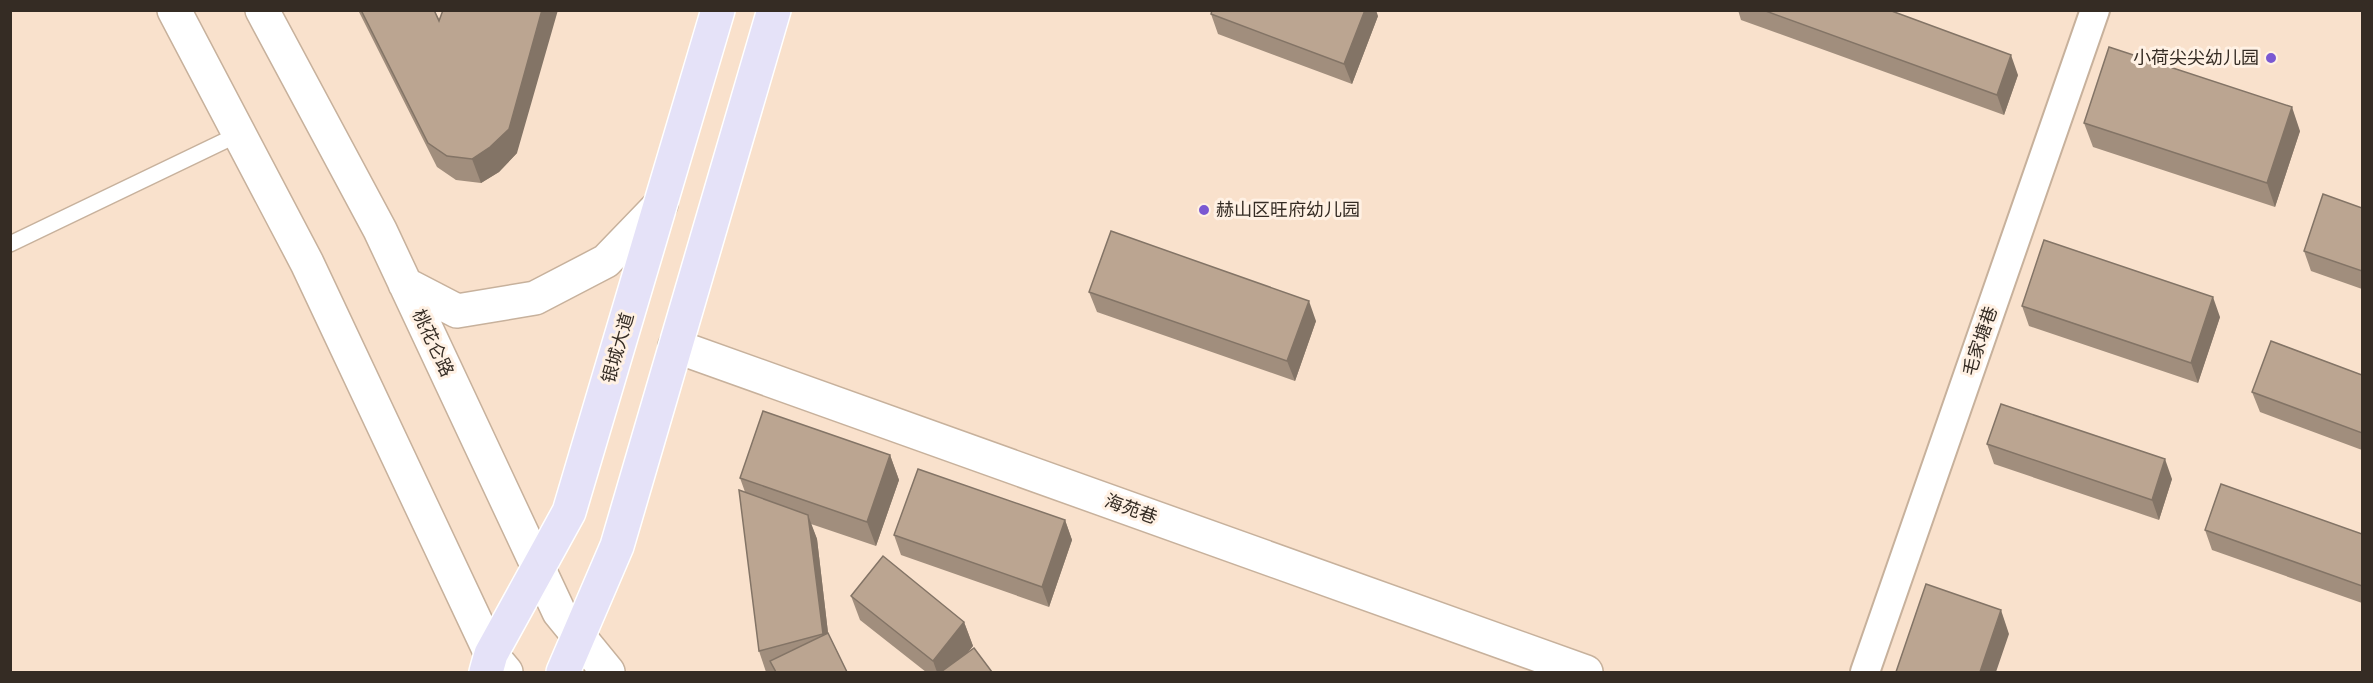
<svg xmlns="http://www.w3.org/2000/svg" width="2373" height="683" font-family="'Zilla Slab','Noto Sans SC',serif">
	<rect width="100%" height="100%" fill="#f9e1cc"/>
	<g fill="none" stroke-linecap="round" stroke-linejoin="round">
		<defs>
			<path id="lane" d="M10,244L239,134"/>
			<path id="street" d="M1865,672L2095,10"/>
			<path id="secondary" d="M174,10L307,263L491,654L506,672
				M262,10L380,230L559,612L608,672
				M405,284L457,311L535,298L606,261L661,204
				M675,346L1586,672"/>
			<path id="primary" d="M486,672L491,654L569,512L718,10
				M563,672L617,546L774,10"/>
		</defs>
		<use href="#lane" stroke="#c7b19c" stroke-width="18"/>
		<use href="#street" stroke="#c7b19c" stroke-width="32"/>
		<use href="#secondary" stroke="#c7b19c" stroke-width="36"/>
		<use href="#primary" stroke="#fff" stroke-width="36"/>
		<use href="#lane" stroke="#fff" stroke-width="15"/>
		<use href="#street" stroke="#fff" stroke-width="28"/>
		<use href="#secondary" stroke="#fff" stroke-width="33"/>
		<use href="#primary" stroke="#e5e2f8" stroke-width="33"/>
	</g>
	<path fill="#a18e7d" d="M358,10H434L517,153L499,172L481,183L456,180L437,167Z
		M1738,10H1889L2018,75L2004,115L1741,20Z
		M1211,14L1378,16L1352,84L1218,34Z
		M2084,123L2300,131L2275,207L2093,147Z
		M2362,208V289L2311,271L2304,251Z
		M1089,292L1316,321L1295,381L1097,312Z
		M2022,306L2220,317L2198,383L2029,326Z
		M2362,375V450L2260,412L2252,392Z
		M1987,444L2172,479L2159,520L1994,464Z
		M890,455L899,480L876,546L811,524L817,539L828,633L847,672H766L759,651L745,492L740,478Z
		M1065,520L1072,540L1049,607L901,555L894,535Z
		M2205,530L2362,534V603L2212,550Z
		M851,596L964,622L973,646L967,653L992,672H926L860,620Z"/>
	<path fill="#837466" d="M542,10H558L517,153L499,172L481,183L472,159Z
		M1365,10H1376L1378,16L1352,84L1344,64Z
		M2011,55L2018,75L2004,115L1997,95Z
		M2292,107L2300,131L2275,207L2267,183Z
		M2213,297L2220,317L2198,383L2191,363Z
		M1309,301L1316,321L1295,381L1287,361Z
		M890,455L899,480L876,546L867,522Z
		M2165,459L2172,479L2159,520L2152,500Z
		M808,515L817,539L831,658L823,634Z
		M1065,520L1072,540L1049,607L1042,587Z
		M2001,610L2009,634L1996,672H1980Z
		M964,622L973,646L952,672H937L933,661Z"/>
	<path fill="#bba591" stroke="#837466" stroke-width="1.5" d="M361,10H434L439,21L443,10H542L509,129L490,147L472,159L447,156L428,143Z
		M1212,10H1365L1344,64L1211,14Z
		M1763,10H1889L2011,55L1997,95Z
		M2109,47L2292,107L2267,183L2084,123Z
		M2323,194L2362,208V271L2304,251Z
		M1111,231L1309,301L1287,361L1089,292Z
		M2044,240L2213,297L2191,363L2022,306Z
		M2271,341L2362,375V433L2252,392Z
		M2001,404L2165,459L2152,500L1987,444Z
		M763,411L890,455L867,522L740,478Z
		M918,469L1065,520L1042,587L894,535Z
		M2221,484L2362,534V586L2205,530Z
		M739,490L808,515L823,634L759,651Z
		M883,556L964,622L933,661L851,596Z
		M1926,584L2001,610L1980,672H1896Z
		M828,633L847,672H776L770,661Z
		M974,648L992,672H941Z"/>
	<g fill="#7a58d2" stroke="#fff1e4" stroke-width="2">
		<circle cx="2271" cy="58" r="6"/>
		<circle cx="1204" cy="210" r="6"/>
	</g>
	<g text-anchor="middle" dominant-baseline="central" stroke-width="6" stroke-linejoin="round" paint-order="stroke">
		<g font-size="18" fill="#352c24" stroke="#fff1e4" text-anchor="end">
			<text x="2259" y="58">小荷尖尖幼儿园</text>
			<text x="1216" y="210" text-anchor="start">赫山区旺府幼儿园</text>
		</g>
		<g font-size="18" fill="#352c24" stroke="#fff1e4">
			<text transform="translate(1980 341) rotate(-71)">毛家塘巷</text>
			<text transform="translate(433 343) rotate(65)">桃花仑路</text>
			<text transform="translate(618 348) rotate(-74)">银城大道</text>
			<text transform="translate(1131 509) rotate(20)">海苑巷</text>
		</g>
	</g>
	<rect width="2373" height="683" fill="none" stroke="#352c24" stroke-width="24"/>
</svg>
